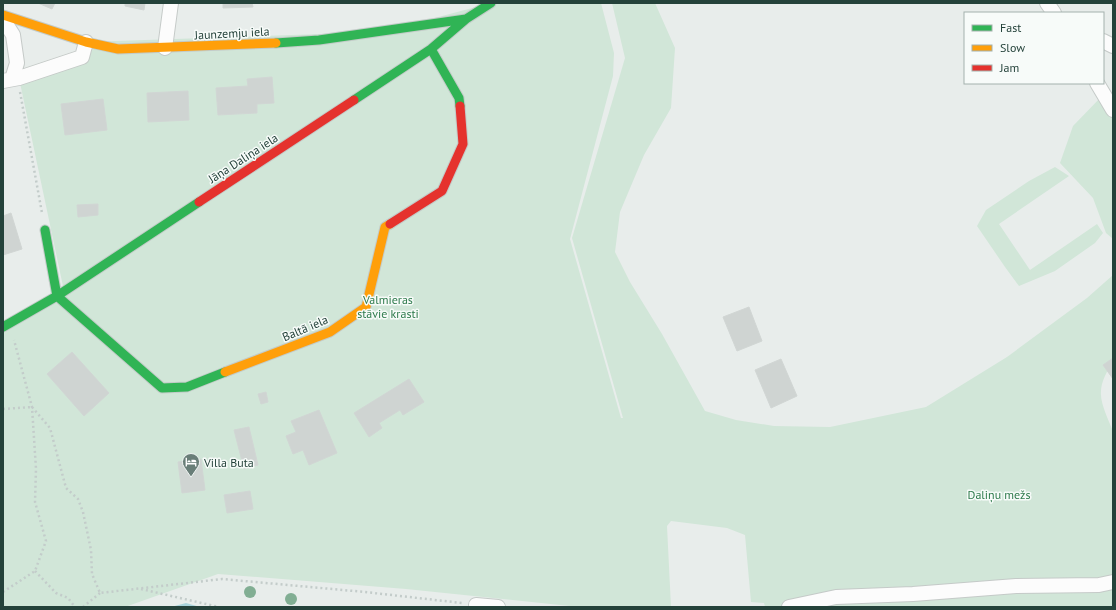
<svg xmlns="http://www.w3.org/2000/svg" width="1116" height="610" font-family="'PT Sans',sans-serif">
	<rect width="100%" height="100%" fill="#e8edeb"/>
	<path fill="#d1e6d8" d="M491,3H601L614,53L613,76L570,239L621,418H623L572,238L625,58L612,3H655L675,48L671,108L644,155L620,212L615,252L630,282L662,334L705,411L736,420L774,426L830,427L926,407L1007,357L1087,298L1113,275V362C1107,371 1100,383 1101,395C1101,404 1109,422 1113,431V607H765L764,603L751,602L745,535L727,528L671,521L667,526L671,607H579L406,589L218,574L125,607H3V327L64,291L19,78L82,57L86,42L382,32Z
		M1113,94V239L1106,233L1093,198L1060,163L1073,126L1102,96L1103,99Z
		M1055,167L1069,176L999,224L1030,270L1097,224L1103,233L1095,243L1055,271L1019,286L1005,267L977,226L986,210L1029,181Z"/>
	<path fill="#a9d4db" d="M186,603L200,607H171Z"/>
	<path fill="#cfd4d2" stroke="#d1d6d4" d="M38,3H55L52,9Z
		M125,3H145L144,10L125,6Z
		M223,3H252L253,7L223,8Z
		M272,77L274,103L257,104V113L218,115L216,88L248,86L247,79Z
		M188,91L189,120L148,122L147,93Z
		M103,99L107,130L65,135L61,104Z
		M98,204V215L78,217L77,205Z
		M11,213L22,249L3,255V216Z
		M749,307L762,341L737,351L723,317Z
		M72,352L109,393L84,416L47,374Z
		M1113,358V379L1103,365Z
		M781,359L797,396L771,408L755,370Z
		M409,379L424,402L403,415L400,410L379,423L382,428L369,437L354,413Z
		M266,392L268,402L261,404L258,394Z
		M319,410L337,453L309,465L303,450L293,454L286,436L296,432L291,421Z
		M249,427L258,465L244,469L234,430Z
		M201,459L205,490L182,493L178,462Z
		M250,491L253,509L227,513L224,495Z"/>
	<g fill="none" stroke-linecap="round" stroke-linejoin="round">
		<defs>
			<path id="street" d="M1047,3L1054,13
				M3,19L13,35L17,63L12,79
				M1103,41L1113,46
				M165,48L171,3
				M3,81L19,78L82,57L86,42
				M1097,83L1113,110
				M476,605L498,607
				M789,607L836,597L913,594L1016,586L1099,585L1113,582"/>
			<path id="fast" d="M276,43L319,40L466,19
				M431,49L459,98L460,106
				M354,100L431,49L466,19L491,3
				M45,230L57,296L162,388L187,387L225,372
				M3,327L57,296L199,202"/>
			<path id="slow" d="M3,15L86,42L118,49L276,43
				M225,372L330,332L366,307L385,227L390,224"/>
			<path id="jam" d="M199,202L354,100
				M390,224L442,191L463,144L460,106"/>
		</defs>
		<use href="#street" stroke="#c5cac8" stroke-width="16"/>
		<use href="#fast" stroke="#c3cbc8" stroke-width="11"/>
		<use href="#slow" stroke="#c3cbc8" stroke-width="11"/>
		<use href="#jam" stroke="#c3cbc8" stroke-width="11"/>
		<path stroke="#c3ccca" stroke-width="2.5" stroke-dasharray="2 3" stroke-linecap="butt" d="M20,92L42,213
			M32,407L50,428L66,488L78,499L83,512L91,550L92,574L100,593L222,579L365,592L462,603
			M3,409L32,407
			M35,571L56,593L68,598L75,607
			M141,589L219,607
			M3,592L35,571L46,541L35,502L36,469L32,407L14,340
			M83,607L100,593"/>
		<use href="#street" stroke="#fcfcfc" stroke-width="14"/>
		<use href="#fast" stroke="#30b455" stroke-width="9"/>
		<use href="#slow" stroke="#ff9f0a" stroke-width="9"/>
		<use href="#jam" stroke="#e5322d" stroke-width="9"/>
	</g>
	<g fill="#81ae93">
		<circle cx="250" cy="592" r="6"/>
		<circle cx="291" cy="599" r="6"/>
	</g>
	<defs>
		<symbol id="hotel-pin" viewBox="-11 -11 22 30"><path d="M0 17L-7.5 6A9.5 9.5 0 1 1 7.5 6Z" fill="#697e78" stroke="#f7fbf9"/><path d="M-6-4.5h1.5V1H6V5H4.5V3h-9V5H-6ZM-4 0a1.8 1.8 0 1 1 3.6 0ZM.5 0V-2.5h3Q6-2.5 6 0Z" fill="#fff"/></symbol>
	</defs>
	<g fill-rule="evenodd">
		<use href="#hotel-pin" x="181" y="452" width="20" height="27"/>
	</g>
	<g text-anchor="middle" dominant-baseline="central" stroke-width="3" stroke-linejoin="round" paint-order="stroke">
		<g font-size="12" fill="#24423a" stroke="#f7fbf9">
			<text transform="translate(232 33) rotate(-3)">Jaunzemju iela</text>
			<text transform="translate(243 158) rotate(-33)">Jāņa Daliņa iela</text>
			<text transform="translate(305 328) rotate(-23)">Baltā iela</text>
		</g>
		<g font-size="12" fill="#2d7a4b" stroke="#f7fbf9">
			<text x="388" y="299">Valmieras<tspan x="388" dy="14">stāvie krasti</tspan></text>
			<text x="999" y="494">Daliņu mežs</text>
		</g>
		<g font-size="12" fill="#24423a" stroke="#f7fbf9" text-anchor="start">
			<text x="204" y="462">Villa Buta</text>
		</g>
	</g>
	<rect width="1116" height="610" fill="none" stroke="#24423a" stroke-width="8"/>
	<rect x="964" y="12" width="140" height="72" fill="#f7fbf9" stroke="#a3b1ad"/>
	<rect x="972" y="25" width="20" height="6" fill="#30b455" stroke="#a3b1ad"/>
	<text x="1000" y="32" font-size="12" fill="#24423a">Fast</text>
	<rect x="972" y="45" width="20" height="6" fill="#ff9f0a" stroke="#a3b1ad"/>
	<text x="1000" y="52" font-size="12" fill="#24423a">Slow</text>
	<rect x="972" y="65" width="20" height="6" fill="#e5322d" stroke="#a3b1ad"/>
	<text x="1000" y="72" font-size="12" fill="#24423a">Jam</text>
</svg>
